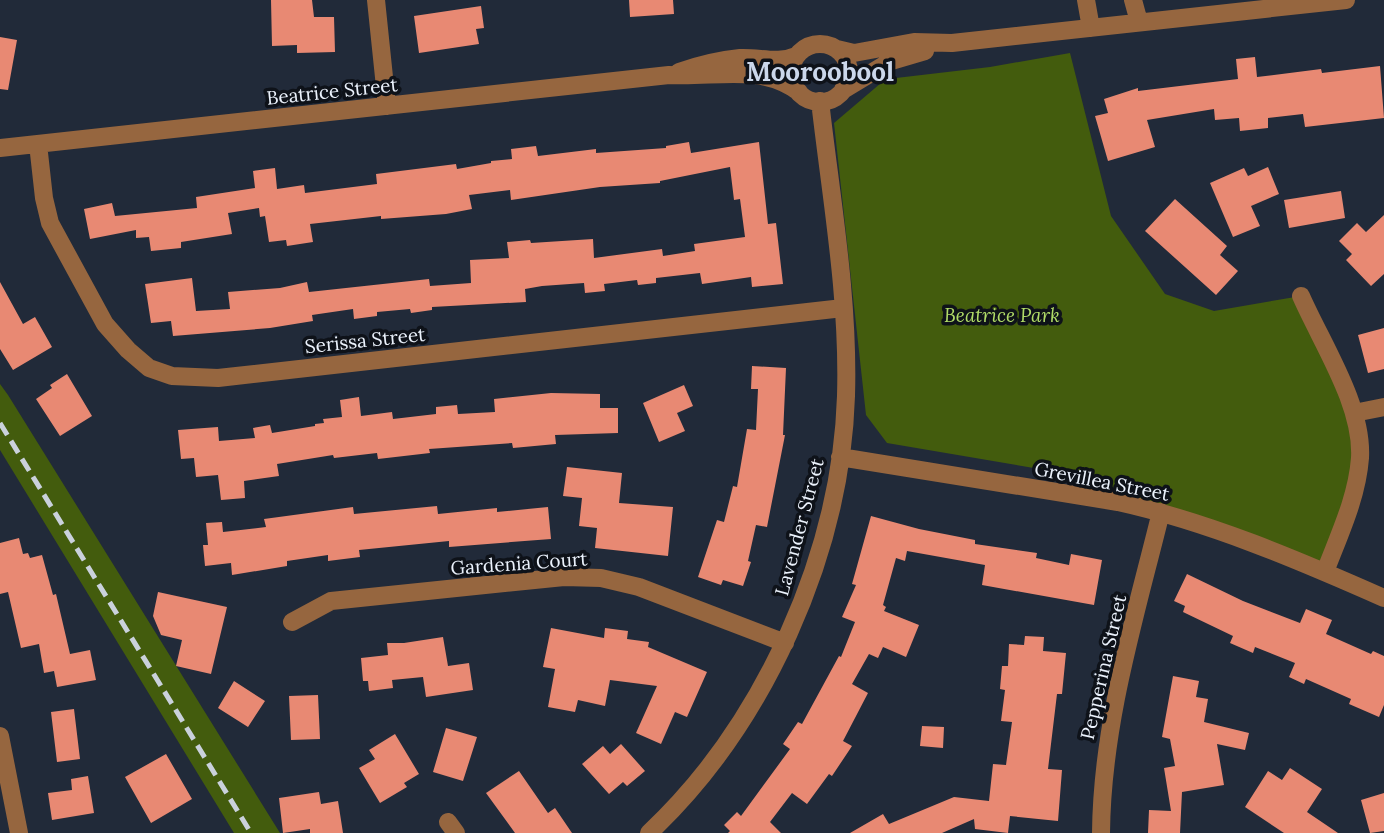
<svg xmlns="http://www.w3.org/2000/svg" width="1384" height="833" font-family="Lora,serif">
	<rect width="100%" height="100%" fill="#212a39"/>
	<path fill="#435c0d" d="M1070,53L1111,216L1165,294L1214,311L1301,296L1354,413L1356,483L1333,575L1081,476L887,443L866,415L834,123L881,83L896,78L990,67Z
		M0,384L8,395L280,833H234L0,450Z"/>
	<path fill="#e88973" d="M271,0H312L314,17H334L335,52L297,53V45L272,46Z
		M629,0H673L674,14L630,17Z
		M481,6L484,28L476,29L479,44L419,53L414,16Z
		M0,37L17,40L8,90L0,89Z
		M1255,57L1257,77L1321,69L1322,73L1380,66L1384,118L1305,127L1303,114L1268,118V128L1240,131L1239,118L1215,120L1214,109L1147,120L1155,147L1108,161L1095,116L1108,113L1104,99L1138,88V91L1238,79L1236,59Z
		M689,142L691,153L759,142L768,224L776,223L783,284L752,287L751,277L702,284L700,273L656,278V283L638,285L637,280L604,284L605,291L585,293L584,283L542,286L525,289L526,302L432,307V310L411,313L410,309L377,312V316L354,319L353,309L312,315L313,321L270,328L173,336L171,321L151,323L145,284L192,278L196,311L230,309L228,292L280,288L307,282L309,292L429,279L430,286L471,283L470,260L509,258L507,242L530,240L531,243L593,239L594,258L662,249L663,256L695,251L694,244L745,237L740,199L734,200L730,167L660,181V183L600,187L511,200L510,190L469,195L472,209L446,214L381,219V216L310,224L313,242L287,246L286,240L269,242L265,216L260,217L259,208L228,213L232,234L181,242V248L151,251L149,237L136,238V230L90,239L84,209L112,203L115,216L197,208L196,197L255,188L253,171L275,168L277,189L304,185L305,193L377,184L376,174L456,164L457,169L491,163V161L512,159L511,149L536,146L538,156L596,149V153L666,148V146Z
		M1268,167L1279,194L1251,206L1260,226L1233,237L1210,183L1244,168L1248,176Z
		M1341,191L1345,218L1289,228L1284,200Z
		M1175,199L1227,246L1220,255L1238,271L1216,295L1145,231Z
		M1384,215V274L1371,286L1346,260L1352,254L1339,241L1357,223L1366,232Z
		M0,282L23,324L35,317L52,347L13,370L0,349Z
		M1384,328V369L1368,373L1358,335Z
		M752,366L786,368L783,435H785L767,527L756,525L748,561L751,562L743,586L723,580L721,585L698,577L717,520L724,522L733,486L737,487L747,429L756,430L758,389H751Z
		M67,374L92,416L60,436L36,399L52,388L50,385Z
		M684,385L693,406L677,413L685,431L659,442L643,403Z
		M551,393L600,394V408H618V433L555,435L556,444L513,448L512,443L429,449L430,453L378,459L377,453L334,458L333,455L277,464L279,476L244,481L245,498L221,500L218,475L196,477L194,458L181,459L178,430L218,427L219,441L255,438L253,428L270,425L272,433L315,426V424L324,423L323,419L342,417L340,400L359,397L361,416L392,412L393,419L436,414V407L457,405L458,414L495,412L494,399Z
		M567,467L622,473L619,503L673,507L668,556L595,548L597,528L579,526L582,498L563,496Z
		M437,506L438,514L497,508V512L548,507L551,539L449,547V541L359,550L360,557L328,561V555L287,561V566L232,575L231,563L205,566L203,545H208L206,523L222,522L223,532L266,527L264,519L353,507L354,514Z
		M871,516L919,529L975,540V544L1037,553L1036,558L1069,565L1071,554L1102,560L1094,605L982,585L985,565L907,551L905,561L896,558L883,605L886,607L884,611L919,625L906,657L883,647L878,658L869,654L852,684L868,693L843,741L852,746L832,776L829,774L807,804L792,793L770,822L781,833H728L730,831L724,825L737,812L741,816L790,749L783,744L798,722L802,724L839,656L841,657L855,622L842,617L856,585L852,584Z
		M19,538L23,554L28,553L30,558L42,555L53,595L56,594L70,654L90,650L96,680L57,687L54,671L44,673L39,644L21,648L8,592L0,594V543Z
		M1187,574L1243,601L1300,623L1306,609L1332,620L1326,634L1371,654L1373,651L1384,656V705L1379,717L1349,704L1351,699L1306,679L1304,684L1289,677L1295,663L1255,647L1253,653L1230,643L1233,636L1183,612L1185,606L1174,601Z
		M158,592L227,607L211,674L176,666L182,640L161,635L153,616Z
		M551,628L604,638L605,628L628,631L627,639L649,642L648,647L707,672L687,717L675,712L661,744L636,733L657,686L610,680L605,706L578,700L575,712L548,707L555,669L543,667Z
		M1025,636L1044,637L1043,651L1066,653L1062,694H1057L1048,769L1062,770L1058,821L1010,816L1008,833L975,829L974,819L942,833H850L883,814L889,824L954,797L989,801L993,764L1006,765L1012,722L1001,721L1005,690L1000,689L1002,666H1008L1009,644L1024,645Z
		M443,637L448,666L469,663L473,690L426,697L423,677L392,680L393,688L369,691L368,681H363L361,658L388,655L387,643H404Z
		M1173,676L1199,681L1196,697L1208,699L1204,722L1249,733L1245,750L1217,744L1224,785L1182,792L1180,833H1148L1149,810L1171,811L1164,768L1175,766L1170,739L1162,737Z
		M234,681L265,701L248,727L218,708Z
		M318,695L320,739L291,740L289,696Z
		M74,709L80,759L57,762L51,712Z
		M922,726L944,727L943,748L920,746Z
		M446,728L477,737L463,781L433,772Z
		M395,734L419,774L404,783L407,787L380,803L359,768L375,759L369,750Z
		M621,744L645,771L627,786L623,782L609,794L582,764L603,746L610,754Z
		M166,754L192,799L151,823L125,777Z
		M1290,768L1322,789L1307,812L1338,833H1284L1245,807L1268,771L1282,780Z
		M519,771L548,813L555,808L572,833H515L486,793Z
		M88,776L94,813L52,820L48,793L72,790L71,779Z
		M319,792L321,804L338,801L343,833H310V829L283,833L279,798Z
		M1384,793V831L1370,833L1361,800Z"/>
	<g fill="none" stroke-linecap="round" stroke-linejoin="round">
		<path stroke="#96663f" stroke-width="18" d="M376,0L387,106
			M1086,0L1091,28
			M1133,0L1139,22
			M791 73a29 29 0 1 1 58 0a29 29 0 1 1-58 0Z
			M837,49L854,53L914,42L952,43L1346,0
			M679,72C699,65 720,60 740,58C760,57 778,64 796,56
			M843,90L891,61L925,51
			M38,144L44,198L50,223L105,324L128,350L149,368L172,376L218,378L843,308
			M0,148L669,75C715,78 760,63 799,92
			M1301,296C1322,344 1363,405 1360,458C1357,498 1339,535 1325,572
			M1354,413L1384,407
			M840,457L1118,502C1209,522 1298,560 1384,598
			M292,622L331,601L564,577L601,578L639,587L785,643
			M0,736L19,833
			M448,822L456,833
			M649,833C764,725 841,554 846,396C849,297 831,198 820,101
			M1101,833C1102,723 1135,618 1161,512"/>
		<path stroke="#cad1dc" stroke-width="5" stroke-dasharray="14 7" stroke-linecap="butt" d="M0,423L251,833"/>
	</g>
	<g text-anchor="middle" dominant-baseline="central" stroke-width="7" stroke-linejoin="round" paint-order="stroke">
		<g font-size="19" fill="#ebf2fc" stroke="#0e1219">
			<text transform="translate(332 91) rotate(-6)">Beatrice Street</text>
			<text transform="translate(365 340) rotate(-6)">Serissa Street</text>
			<text transform="translate(1102 481) rotate(11)">Grevillea Street</text>
			<text transform="translate(799 527) rotate(-75)">Lavender Street</text>
			<text transform="translate(519 563) rotate(-4)">Gardenia Court</text>
			<text transform="translate(1103 667) rotate(-77)">Pepperina Street</text>
		</g>
		<g font-size="19" font-style="italic" fill="#b1dc68" stroke="#0e1219">
			<text x="1002" y="315">Beatrice Park</text>
		</g>
		<g font-size="26" font-weight="bold" fill="#cbd7eb" stroke="#0e1219">
			<text x="820" y="71">Mooroobool</text>
		</g>
	</g>
</svg>
